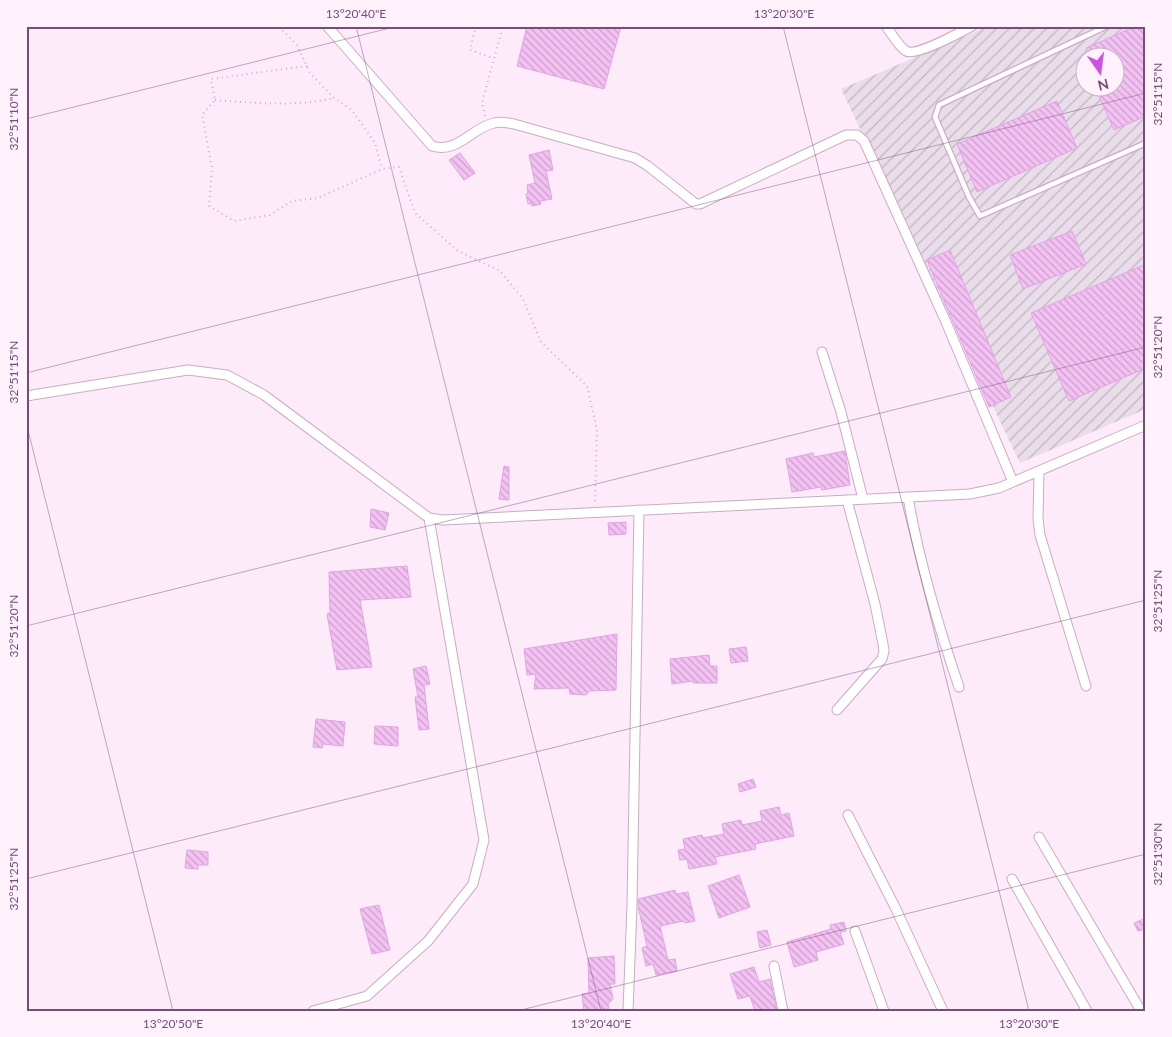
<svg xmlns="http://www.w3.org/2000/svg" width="1172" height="1037" font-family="Lato,sans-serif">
	<defs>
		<pattern id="industrial-furrows" width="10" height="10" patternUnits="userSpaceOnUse" patternTransform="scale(1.25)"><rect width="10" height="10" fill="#e9dde9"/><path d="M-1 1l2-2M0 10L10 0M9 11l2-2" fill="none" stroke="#c2b5c2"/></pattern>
		<pattern id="building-back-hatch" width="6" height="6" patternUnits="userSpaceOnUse" patternTransform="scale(1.25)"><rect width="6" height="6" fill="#f3c2f3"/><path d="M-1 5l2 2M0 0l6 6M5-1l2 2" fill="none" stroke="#caa0ca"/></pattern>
	</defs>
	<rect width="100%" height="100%" fill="#fdebf9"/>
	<path fill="url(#industrial-furrows)" fill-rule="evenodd" d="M989,26H1146V409L1020,463L841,89ZM1084,58H1114V88H1084Z"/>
	<path fill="url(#building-back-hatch)" stroke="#e4a2e6" d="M527,26H621L604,89L517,66Z
		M1136,26H1146V116L1114,130L1098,94L1105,91L1103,88H1114V58H1090L1086,48Z
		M1057,101L1077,148L977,192L957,144Z
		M549,150L553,170L546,171L552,199L540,201L541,204L532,206L531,203L528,204L526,194L528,193L527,185L535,183L529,155Z
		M460,153L475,173L464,180L449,160Z
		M1072,231L1086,264L1023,289L1010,255Z
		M950,250L1011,397L989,407L927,260Z
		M1146,264V368L1069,401L1031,313Z
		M845,451L850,485L822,490L821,487L792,492L786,459L813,453L814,457Z
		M504,466L509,467V500L499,499Z
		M371,509L389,513L385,530L370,527Z
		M626,522V534L609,535L608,523Z
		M407,566L411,597L360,600L372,667L337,670L327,614L330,613L329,572Z
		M617,634L616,690L589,691L586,695L570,694L569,688L534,689L536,674L527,675L524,649Z
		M746,647L748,661L731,663L729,649Z
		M709,655L710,666H717V683H693V681L672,684L670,659Z
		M426,666L430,684L424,685L429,729L419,730L415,697H418L413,669Z
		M316,719L345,722L343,746L323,744L322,748L313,747Z
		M375,726L398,727V746L374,744Z
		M753,779L756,787L740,792L738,784Z
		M779,807L781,815L789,813L794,836L755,844L756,849L715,857L717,864L689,869L687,859L680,860L678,850L685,849L683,839L702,835L703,838L724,834L722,824L741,820L742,825L762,821L760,811Z
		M187,850L208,852V865H198V869L185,868Z
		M739,875L750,907L719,918L708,886Z
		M675,890L676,894L688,892L695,921L685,923L684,921L660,926L668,960L675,959L677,971L656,975L653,964L646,966L642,948L647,946L638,906V899Z
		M379,905L390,950L372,954L360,909Z
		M1146,918V929L1138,931L1134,923Z
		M844,922L846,931L840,932L844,944L816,952L818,960L794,967L787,942L831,929L830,925Z
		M767,930L771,945L760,948L757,932Z
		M614,956L615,984H610L613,999L608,1004L609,1009L584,1011L582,994L589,993L588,958Z
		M754,967L759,982L770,979L777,1011H755L750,996L738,999L730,974Z"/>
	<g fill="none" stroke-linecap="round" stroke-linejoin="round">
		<defs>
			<path id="service" d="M1107,26L939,105L935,117L969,197L980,216L1146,143"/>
			<path id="minor" d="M327,26L432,146C458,154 471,128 494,123C500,121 508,123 514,124L635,158L648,166L696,204H700L846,135H857L864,141L946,322L1013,482
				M886,26C892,34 898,46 906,51C916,57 961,32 972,26
				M822,352L841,412L863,499
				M26,396L188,370L227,375L264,395L429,518L443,520L970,494L999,488L1146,425
				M1039,471L1038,519L1040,535L1086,686
				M908,497C919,562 938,625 959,687
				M837,710L882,659L884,651L883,644L875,604L847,500
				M848,815L895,907L943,1011
				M1039,837L1141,1011
				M1012,879L1087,1011
				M855,931L884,1011
				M774,966L783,1011
				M313,1011L367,996L428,941L473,884L484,840L429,518
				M628,1011L632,905L639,510"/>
		</defs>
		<use href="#service" stroke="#cbaaca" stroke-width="7"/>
		<use href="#minor" stroke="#cbaaca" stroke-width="11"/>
		<path stroke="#d8a4d9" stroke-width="2" stroke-dasharray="1 4" stroke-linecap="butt" d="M476,26L470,50L493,58
			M279,27L297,45L310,73L334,98L352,110L375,143L382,169
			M307,66L211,79L215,100L202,115L212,168L209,206L234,221L270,215L292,201L318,198L382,169L399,167L415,213L458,251L500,271L523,299L541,342L587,386L597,430L595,502
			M215,100C254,103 295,107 334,98
			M485,116L482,103L503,26"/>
		<use href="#service" stroke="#fff" stroke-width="4.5"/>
		<use href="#minor" stroke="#fff" stroke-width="9"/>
	</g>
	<path fill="none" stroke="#774c79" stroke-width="1" stroke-opacity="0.45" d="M356,26L601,1011M783,26L1029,1011M26,119L398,26M26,373L1146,93M26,422L173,1011M26,626L1146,347M26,879L1146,600M517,1011L1146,854"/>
	<rect width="1172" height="1037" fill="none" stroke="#fff2fc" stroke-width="55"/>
	<g transform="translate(1100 72) rotate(166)"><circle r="24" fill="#fff2fc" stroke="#c9b0c8"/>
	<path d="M0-4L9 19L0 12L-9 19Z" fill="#cc50e7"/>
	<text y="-8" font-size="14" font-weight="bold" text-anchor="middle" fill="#774c79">N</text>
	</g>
	<rect x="28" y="28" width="1116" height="982" fill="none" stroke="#774c79" stroke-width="2"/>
	<g font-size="12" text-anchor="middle" fill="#774c79">
		<text x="356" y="18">13°20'40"E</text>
		<text x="784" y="18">13°20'30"E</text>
		<text transform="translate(1158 94) rotate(-90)" y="4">32°51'15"N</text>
		<text transform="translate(14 119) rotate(-90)" y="4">32°51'10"N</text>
		<text transform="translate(1158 347) rotate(-90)" y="4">32°51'20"N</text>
		<text transform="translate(14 372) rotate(-90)" y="4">32°51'15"N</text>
		<text transform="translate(1158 601) rotate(-90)" y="4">32°51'25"N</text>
		<text transform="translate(14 626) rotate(-90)" y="4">32°51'20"N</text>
		<text transform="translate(1158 854) rotate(-90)" y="4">32°51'30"N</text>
		<text transform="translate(14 879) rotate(-90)" y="4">32°51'25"N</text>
		<text x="173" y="1028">13°20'50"E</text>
		<text x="601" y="1028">13°20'40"E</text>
		<text x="1029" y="1028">13°20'30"E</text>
	</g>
</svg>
